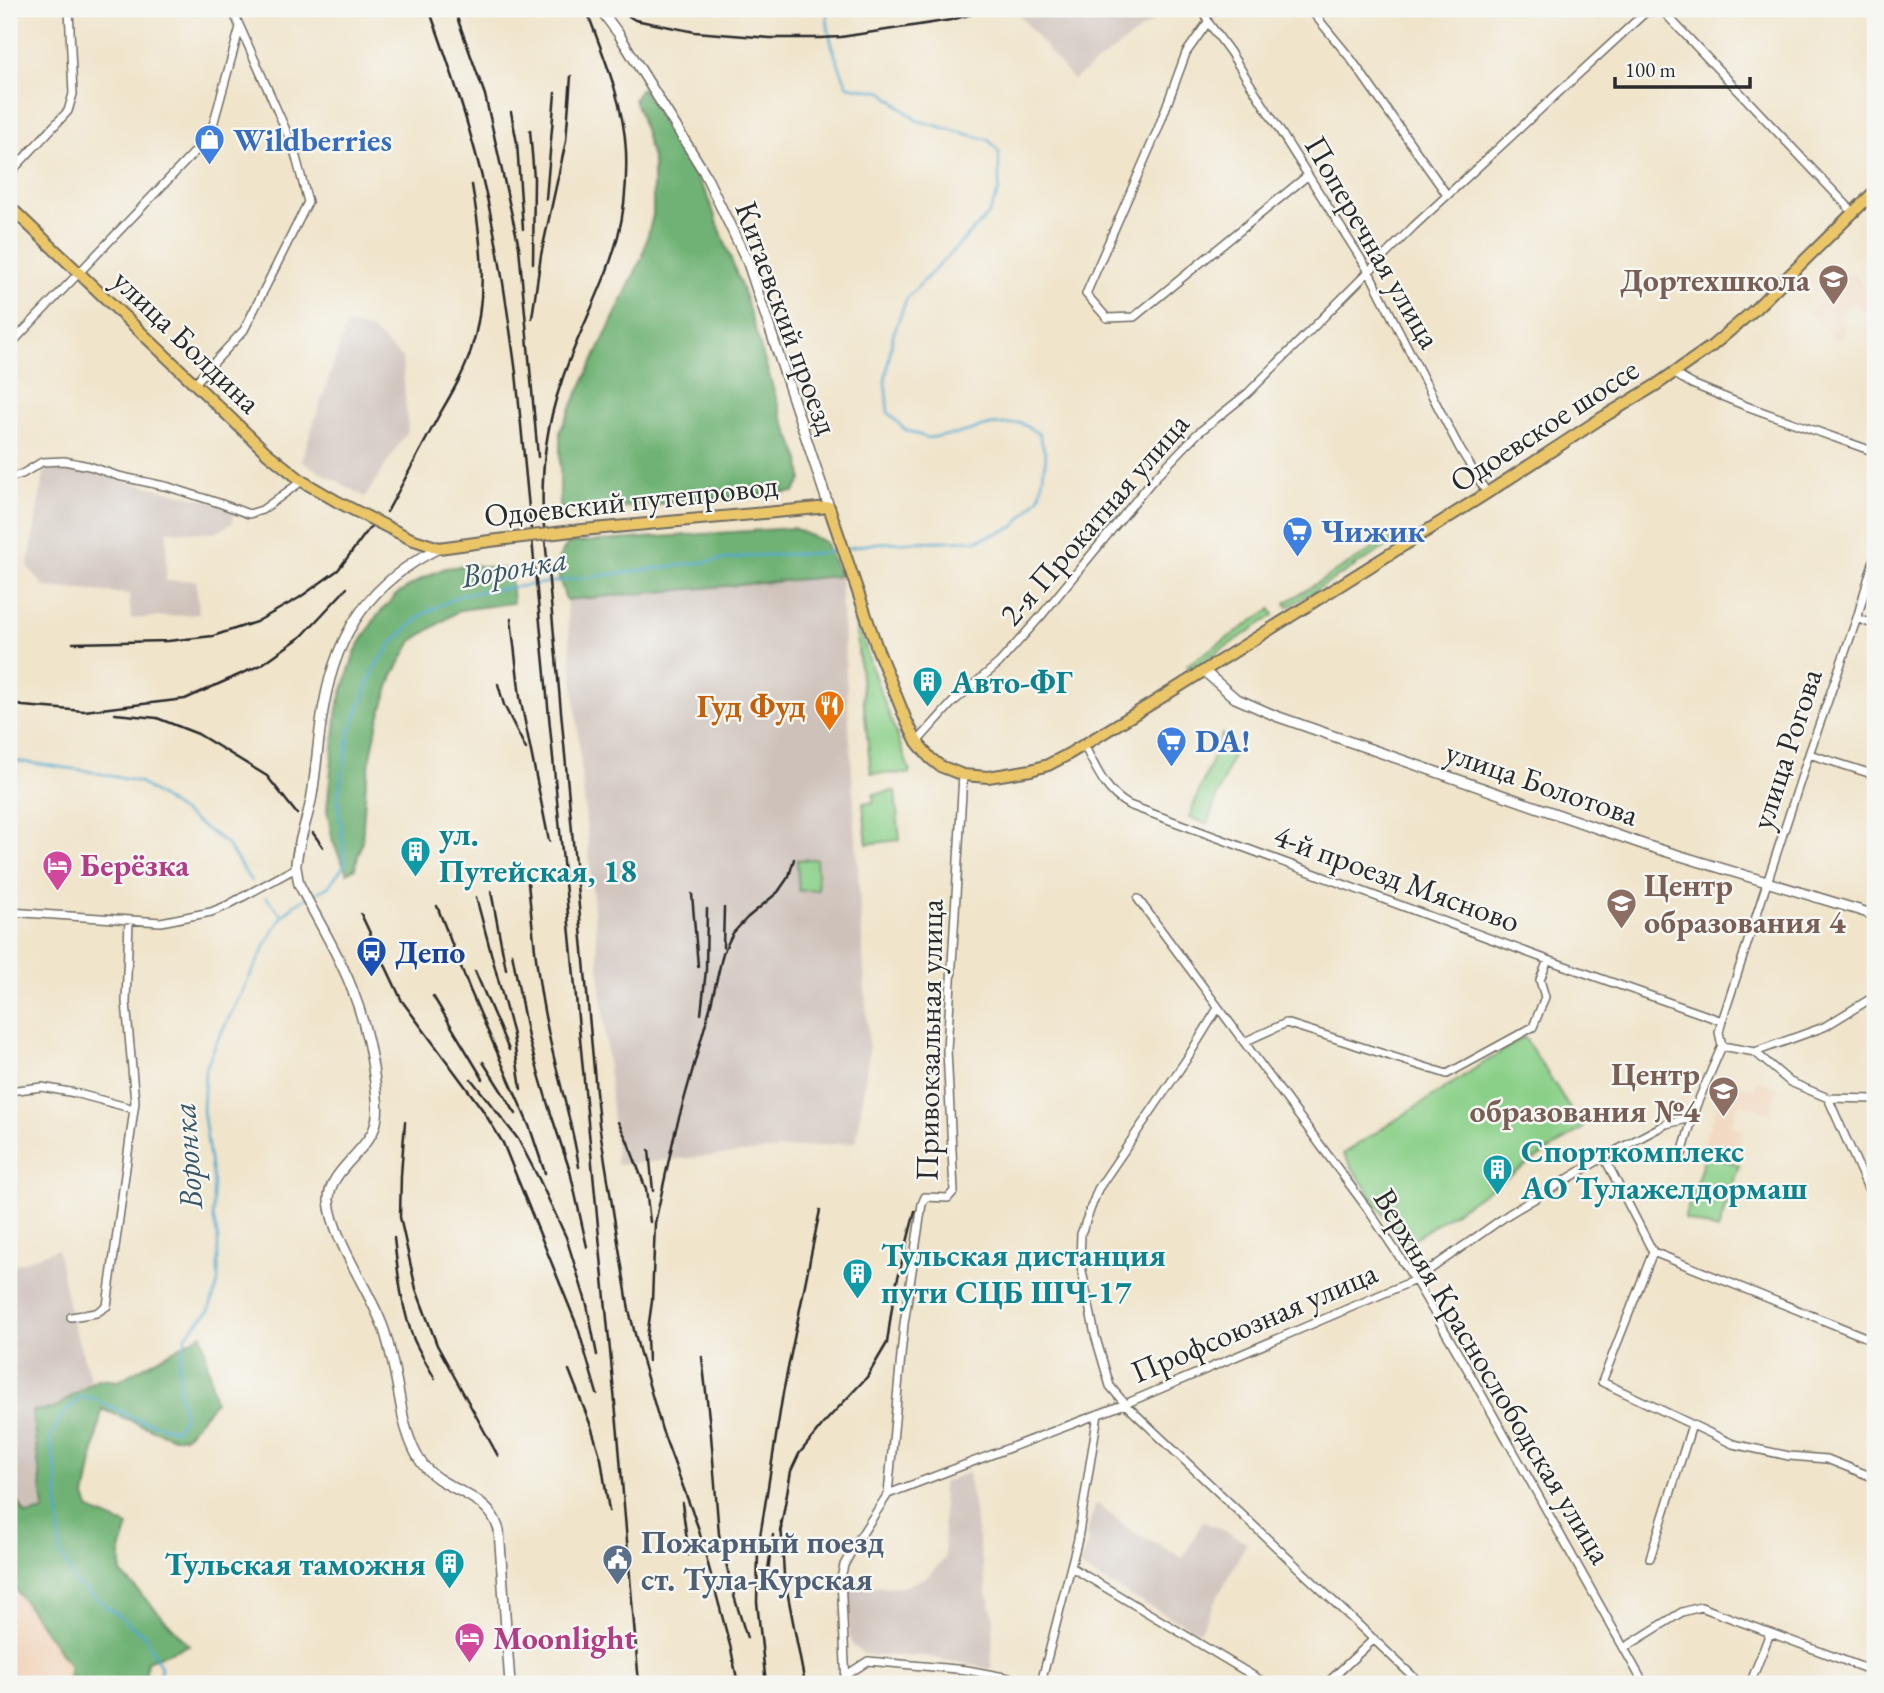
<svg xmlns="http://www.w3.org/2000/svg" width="1884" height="1693" font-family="'EB Garamond',serif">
	<rect width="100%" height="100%" fill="#f6f6f2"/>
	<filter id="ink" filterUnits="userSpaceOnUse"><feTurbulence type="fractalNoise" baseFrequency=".0143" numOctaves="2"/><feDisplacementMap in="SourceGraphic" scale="14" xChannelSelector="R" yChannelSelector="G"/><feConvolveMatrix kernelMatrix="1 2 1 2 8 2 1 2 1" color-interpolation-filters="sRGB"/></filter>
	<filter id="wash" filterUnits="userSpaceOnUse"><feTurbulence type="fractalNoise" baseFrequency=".00686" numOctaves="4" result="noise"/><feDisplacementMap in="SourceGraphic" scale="28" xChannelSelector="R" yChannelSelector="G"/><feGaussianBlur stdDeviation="1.57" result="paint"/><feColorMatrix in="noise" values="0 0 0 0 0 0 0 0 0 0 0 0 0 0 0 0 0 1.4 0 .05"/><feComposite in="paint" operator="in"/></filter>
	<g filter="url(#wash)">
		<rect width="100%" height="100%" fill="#f0e4ca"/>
		<path fill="#f1d5bd" d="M1850,271L1875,296V301L1865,312L1855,302L1838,318L1848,329L1837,341L1809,313Z
			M1727,1079L1754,1089L1758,1080L1778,1088L1769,1113L1739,1103L1731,1125L1745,1130L1735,1156L1703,1144Z
			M9,1573L90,1684H9Z"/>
		<path fill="#cec1ba" d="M1014,9H1169L1073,80Z
			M347,324L372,330L402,358L408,431L365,497L301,461Z
			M45,467H65L219,503L234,512L233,522L216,533L167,531L166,581L196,580L199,614L131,619L129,594L45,587L28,567Z
			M840,576L869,1052L856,1142L617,1165L566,600Z
			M57,1249L71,1317L91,1381L52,1408L31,1410L42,1510L26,1514L9,1484V1267Z
			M968,1472L987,1593L994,1618L991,1669L924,1656H876L864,1654L854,1647L849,1634L848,1583L882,1587L906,1586L927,1577L945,1558L942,1483Z
			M1096,1503L1132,1531L1183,1558L1203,1521L1247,1542L1199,1632L1130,1596L1078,1566L1090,1540L1086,1536Z"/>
		<path fill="#8bd089" stroke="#5b7e5a" stroke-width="2" d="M1396,535L1399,539L1288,607L1285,603Z
			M1271,609L1274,615L1190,670L1187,665Z
			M854,610L871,666L910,771L908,774L871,773Z
			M1222,734L1226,736L1221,750L1233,754L1207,824L1189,817Z
			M895,791L900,840L867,844L863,803L874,802L873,794Z
			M816,859L818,890L799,891L797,860Z
			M1524,1037L1583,1128L1404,1245L1343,1154Z
			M1706,1154L1739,1165L1718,1230L1684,1219Z"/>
		<path fill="#70b275" stroke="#4e6e50" stroke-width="2" d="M642,88L707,195L744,294L781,414L800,460L802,480L794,492L574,512L560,508V431L642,258L653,215V162L640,115L634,99Z
			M793,528L825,542L840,576L566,600L555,565L568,543Z
			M471,565L510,570L513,603L460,610L412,641L393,675L378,721L366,782L362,841L355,868L347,873L333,842L327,810L337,709L355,652L376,617L396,595L423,578L445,568Z
			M202,1334L215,1402L185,1437H171L102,1409L85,1497L90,1510L128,1526L121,1548V1573L189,1645L147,1661L145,1684H69V1665L9,1580V1486L26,1515L44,1511L32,1411L53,1409L97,1379L118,1381Z"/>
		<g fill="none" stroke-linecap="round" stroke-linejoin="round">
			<path stroke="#53aacf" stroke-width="2.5" d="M827,9C826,35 837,63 848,86L883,92L916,120L989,140L999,152V190L989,214L907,298L893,335L885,381L888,412L904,429L927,438L957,434L990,425L1021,423L1039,434L1046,456L1040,496L1014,527L978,540L877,543L848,548
				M9,760L88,771L139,782L226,843L251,881
				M266,897L282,915
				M158,1684L161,1667L145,1636L75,1582L60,1551L57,1475L50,1437L62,1415L82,1396L92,1398L136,1419L176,1430L184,1416L180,1395L179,1363L187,1334L209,1311L218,1283V1239L213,1216V1182L203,1110L205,1071L215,1045L273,931L283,916L295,904L328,887L345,864L338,798L350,732L375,667L394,641L423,614L463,594L751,556L825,553L841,550"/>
		</g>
	</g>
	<g filter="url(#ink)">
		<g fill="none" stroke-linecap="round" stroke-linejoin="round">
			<defs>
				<path id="minor" d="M1204,9L1208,22L1230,52L1368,270L1438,407L1460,449L1487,493
					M1310,9L1351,59L1447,195
					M1661,9L1853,212
					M1208,22L1186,53L1158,129L1086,294L1107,318L1134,317L1307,176
					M9,174L68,111L73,94L69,9
					M1866,200L1875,209
					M9,346L210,136L240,27
					M1673,373L1692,384L1746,406L1875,452
					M194,384L244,330L308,202L293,146L232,9
					M9,478L22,474L42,462L64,461L89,466L118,476L169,487L219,503L249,514L262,510L302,481
					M1857,618L1875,625
					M917,742L952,703L999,663L1041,616L1151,482L1198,433L1248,393L1414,226L1649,9
					M1084,745C1096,768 1105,792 1129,805L1548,960L1722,1021
					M1809,754L1875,775
					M1138,899L1367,1208L1415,1280L1469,1372L1644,1684
					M9,912L161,922L211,912L226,906L296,868
					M1218,1008L1186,1060L1098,1189L1081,1234L1080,1261L1095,1335L1110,1386L1125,1404L1421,1684
					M1244,1042L1286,1023L1447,1074L1533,1027L1545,997L1540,980L1548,960
					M1722,1046L1755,1052L1790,1082L1828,1098L1875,1099
					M1755,1052L1824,1027L1875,996
					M9,1091L42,1087L75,1093L134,1109
					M1828,1098L1875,1204
					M1682,1154L1696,1106L1722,1046L1719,1032L1722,1021L1809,754L1857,618L1875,556
					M1604,1157L1653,1252
					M1653,1252L1602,1382L1733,1444L1789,1456L1827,1459L1875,1478
					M1653,1252L1875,1341
					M71,1317L96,1313L107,1306L135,1102L126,1002L129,921
					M888,1494L1125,1404L1415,1280L1509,1214L1604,1157L1666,1124L1692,1118
					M1650,1558L1692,1425
					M1071,1567L1267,1684
					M1624,1648L1682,1612L1701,1607L1875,1672
					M845,1676L868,1661L967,1670L1042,1684
					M1041,1683L1078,1539L1098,1414
					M846,1684L841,1578L844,1565L856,1543L888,1494L904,1324L922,1204L925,1197L948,1198L954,1191L947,1050L963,775
					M1326,1684L1374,1639
					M1750,1684L1770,1633"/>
				<path id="tertiary" d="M600,9L618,33L704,172L748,263L829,507
					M439,548C371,582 337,631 324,705C318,735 317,765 312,795C309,816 295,850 296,868C297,873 298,879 299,884C316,918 339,954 352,989C364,1019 371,1050 375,1082C377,1097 380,1113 374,1129C364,1153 328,1173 329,1200C332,1239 369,1289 383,1327C393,1354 398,1392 404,1421C408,1436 414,1454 424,1466C442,1488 475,1492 492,1515C495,1519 497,1525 499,1530L510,1684
					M1204,671L1235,698L1276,716L1648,846L1875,915"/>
				<path id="primary" d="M9,206L267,453L302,481L338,502
					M572,531L829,507L877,648L906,720L917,742L930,758L940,766L963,775L988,777L1031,770L1048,765L1067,755L1151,704L1487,493L1600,419L1656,385L1712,346L1753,311L1875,191
					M411,539L439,548L490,541"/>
			</defs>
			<use href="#minor" stroke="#706c63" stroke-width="10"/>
			<use href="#tertiary" stroke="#706c63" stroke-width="12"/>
			<use href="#primary" stroke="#706c63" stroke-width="14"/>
			<use href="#minor" stroke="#fff" stroke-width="7"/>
			<use href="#tertiary" stroke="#fff" stroke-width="9"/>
			<use href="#primary" stroke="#ebc669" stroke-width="10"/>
			<path stroke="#2b2b2b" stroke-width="2.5" d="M429,9C452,71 472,134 487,198C500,256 508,314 516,373L618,1434L639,1684
				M454,9L485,95L519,247L538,457
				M586,9C603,54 624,103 626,151C627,179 625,209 618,236C606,284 578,332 562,380C546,427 541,467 543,516L599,1124L629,1310L639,1350L662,1430L698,1527L731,1649L738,1684
				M617,9L635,20L695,32L770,38H819L841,37L951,20L990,9
				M511,112L517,143L523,229
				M530,130L534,178L533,263
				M546,199L555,93
				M532,318L541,255L566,141L571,76
				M387,512C404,481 421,449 438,417C450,396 464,374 471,350C489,296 481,239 472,185
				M511,619L520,697L549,841
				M73,643L168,641L213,636L256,622L299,598L338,570L372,525
				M498,684L504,705L526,749
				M9,703L23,706L84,711L185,699L261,665L302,636L347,588
				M115,714L157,718L198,734L267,776L297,814
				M313,833L323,847
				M528,883C533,931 537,979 547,1026C556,1074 572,1119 579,1167
				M491,891L506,969
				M692,894L698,966
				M476,897L513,1035L521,1089
				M437,906L470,990L530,1128L545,1173
				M361,914L402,1001L482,1109L503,1143L578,1328L597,1394
				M723,947L724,908
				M512,953L528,1037L548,1105L570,1171L587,1247
				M475,971L509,1050
				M433,996L483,1079
				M701,1014L706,970L707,909
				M483,1062L516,1114
				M471,1079L518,1139L540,1181L566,1237L587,1305L597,1355
				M405,1122L401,1175L400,1217L416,1289L437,1345L498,1456
				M618,1122L627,1140L646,1189L650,1222
				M649,1150L653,1191
				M394,1238C398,1273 401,1307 414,1340C420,1353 428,1366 435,1379
				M702,1357L711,1435L719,1534L734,1596L747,1638
				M648,1361L647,1337L652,1301L655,1223L675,1132L710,1008L723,953L733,933L747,918L778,892L789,876L794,859
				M569,1370L591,1426L601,1459L609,1511
				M682,1503L689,1555
				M781,1522L784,1575L805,1684
				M780,1532L791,1471L799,1454L823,1424L867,1377L887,1343L894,1293L915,1211
				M765,1591L773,1535
				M766,1684L757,1602L758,1549L783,1393L820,1210"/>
			<defs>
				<path id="primary-bridge" d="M338,502L411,539
					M490,541L572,531"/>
			</defs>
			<use href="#primary-bridge" stroke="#706c63" stroke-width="14" stroke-linecap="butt"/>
			<use href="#primary-bridge" stroke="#ebc669" stroke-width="10"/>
		</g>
	</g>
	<defs>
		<symbol id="shop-pin" viewBox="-11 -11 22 30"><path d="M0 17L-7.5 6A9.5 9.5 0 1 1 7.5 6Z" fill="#3f7fe0" stroke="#f6f6f2"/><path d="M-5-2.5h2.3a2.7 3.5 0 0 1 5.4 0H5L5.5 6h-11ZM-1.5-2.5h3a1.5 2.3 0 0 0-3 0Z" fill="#fff"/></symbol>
		<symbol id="university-pin" viewBox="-11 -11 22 30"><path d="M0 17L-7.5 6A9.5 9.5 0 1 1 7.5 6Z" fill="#8d6e63" stroke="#f6f6f2"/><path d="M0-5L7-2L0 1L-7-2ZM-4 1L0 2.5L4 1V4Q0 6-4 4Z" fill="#fff"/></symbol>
		<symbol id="supermarket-pin" viewBox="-11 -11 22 30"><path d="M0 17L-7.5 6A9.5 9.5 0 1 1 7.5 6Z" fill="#3f7fe0" stroke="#f6f6f2"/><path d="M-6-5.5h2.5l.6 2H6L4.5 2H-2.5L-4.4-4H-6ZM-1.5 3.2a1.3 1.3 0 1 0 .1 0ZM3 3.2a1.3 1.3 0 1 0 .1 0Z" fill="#fff"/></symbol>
		<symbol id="building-pin" viewBox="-11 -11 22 30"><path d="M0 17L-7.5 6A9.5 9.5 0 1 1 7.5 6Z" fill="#0f9aa8" stroke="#f6f6f2"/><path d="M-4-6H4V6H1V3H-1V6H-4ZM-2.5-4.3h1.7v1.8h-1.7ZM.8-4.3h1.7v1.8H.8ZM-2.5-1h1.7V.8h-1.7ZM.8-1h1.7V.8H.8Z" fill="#fff"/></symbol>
		<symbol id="restaurant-pin" viewBox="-11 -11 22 30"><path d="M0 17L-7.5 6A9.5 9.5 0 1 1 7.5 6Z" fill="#e8710a" stroke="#f6f6f2"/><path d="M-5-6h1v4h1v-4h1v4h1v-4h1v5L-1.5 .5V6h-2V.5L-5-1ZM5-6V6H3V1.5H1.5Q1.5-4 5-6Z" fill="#fff"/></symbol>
		<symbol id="hotel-pin" viewBox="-11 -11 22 30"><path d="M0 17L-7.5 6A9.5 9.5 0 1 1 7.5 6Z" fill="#d1479c" stroke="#f6f6f2"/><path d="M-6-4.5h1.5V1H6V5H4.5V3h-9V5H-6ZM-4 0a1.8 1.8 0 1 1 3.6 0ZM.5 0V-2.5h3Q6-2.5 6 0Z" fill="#fff"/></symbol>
		<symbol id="school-pin" viewBox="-11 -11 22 30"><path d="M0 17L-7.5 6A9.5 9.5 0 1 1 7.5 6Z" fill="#8d6e63" stroke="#f6f6f2"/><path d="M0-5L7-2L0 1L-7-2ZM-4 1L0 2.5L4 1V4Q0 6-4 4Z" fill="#fff"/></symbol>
		<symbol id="bus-pin" viewBox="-11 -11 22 30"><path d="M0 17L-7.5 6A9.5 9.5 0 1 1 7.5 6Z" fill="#1a4fb4" stroke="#f6f6f2"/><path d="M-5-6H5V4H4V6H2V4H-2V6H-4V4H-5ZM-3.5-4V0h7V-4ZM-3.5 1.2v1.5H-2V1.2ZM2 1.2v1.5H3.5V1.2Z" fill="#fff"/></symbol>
		<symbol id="civic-pin" viewBox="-11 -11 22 30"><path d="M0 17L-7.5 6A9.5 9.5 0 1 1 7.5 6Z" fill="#5c6f8a" stroke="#f6f6f2"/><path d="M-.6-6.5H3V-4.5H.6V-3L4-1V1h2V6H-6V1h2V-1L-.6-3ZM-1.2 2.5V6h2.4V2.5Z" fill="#fff"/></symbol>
	</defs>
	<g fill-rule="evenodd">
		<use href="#shop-pin" x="192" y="122" width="35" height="47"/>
		<use href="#university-pin" x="1816" y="262" width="35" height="47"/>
		<use href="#supermarket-pin" x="1280" y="514" width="35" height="47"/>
		<use href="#building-pin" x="910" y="664" width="35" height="47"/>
		<use href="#restaurant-pin" x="812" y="688" width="35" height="47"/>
		<use href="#supermarket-pin" x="1154" y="724" width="35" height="47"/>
		<use href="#building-pin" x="398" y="834" width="35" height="47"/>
		<use href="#hotel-pin" x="40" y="848" width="35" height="47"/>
		<use href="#school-pin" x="1604" y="886" width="35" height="47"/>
		<use href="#bus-pin" x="354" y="934" width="35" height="47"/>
		<use href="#school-pin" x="1706" y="1074" width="35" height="47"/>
		<use href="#building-pin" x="1480" y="1152" width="35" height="47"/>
		<use href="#building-pin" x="840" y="1256" width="35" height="47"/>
		<use href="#civic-pin" x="600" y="1542" width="35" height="47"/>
		<use href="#building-pin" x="432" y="1546" width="35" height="47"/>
		<use href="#hotel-pin" x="452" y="1620" width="35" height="47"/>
	</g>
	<g text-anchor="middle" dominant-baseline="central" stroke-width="5" stroke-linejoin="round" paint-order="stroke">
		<g font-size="32" font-weight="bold" fill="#366cbe" stroke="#f6f6f2" text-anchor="start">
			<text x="233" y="140">Wildberries</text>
			<text x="1321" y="531">Чижик</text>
			<text x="1195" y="741">DA!</text>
		</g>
		<g font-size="32" fill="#2b2b2b" stroke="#f6f6f2">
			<text transform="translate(1373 242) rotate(60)">Поперечная улица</text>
			<text transform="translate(787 318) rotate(70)">Китаевский проезд</text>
			<text transform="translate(187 341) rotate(44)">улица Болдина</text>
			<text transform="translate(1544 425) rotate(-33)">Одоевское шоссе</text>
			<text transform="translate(631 500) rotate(-6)">Одоевский путепровод</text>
			<text transform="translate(1094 519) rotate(-49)">2-я Прокатная улица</text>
			<text transform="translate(1786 749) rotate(-72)">улица Рогова</text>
			<text transform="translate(1542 783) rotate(19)">улица Болотова</text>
			<text transform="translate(1397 878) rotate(20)">4-й проезд Мясново</text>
			<text transform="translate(929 1040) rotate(-89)">Привокзальная улица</text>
			<text transform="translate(1254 1322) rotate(-23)">Профсоюзная улица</text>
			<text transform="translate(1493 1376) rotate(59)">Верхняя Краснослободская улица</text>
		</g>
		<g font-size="32" font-weight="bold" fill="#785e54" stroke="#f6f6f2" text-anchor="end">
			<text x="1810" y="280">Дортехшкола</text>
			<text x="1644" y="885" text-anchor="start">Центр<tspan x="1644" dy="37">образования 4</tspan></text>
			<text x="1700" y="1074">Центр<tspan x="1700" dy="37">образования №4</tspan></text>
		</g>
		<g font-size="32" font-weight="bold" fill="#0d838f" stroke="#f6f6f2" text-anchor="start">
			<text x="951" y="682">Авто-ФГ</text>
			<text x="439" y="834">ул.<tspan x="439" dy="37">Путейская, 18</tspan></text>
			<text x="1521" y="1151">Спорткомплекс<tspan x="1521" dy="37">АО Тулажелдормаш</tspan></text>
			<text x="881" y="1255">Тульская дистанция<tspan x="881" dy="37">пути СЦБ ШЧ-17</tspan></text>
			<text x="426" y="1564" text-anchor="end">Тульская таможня</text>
		</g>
		<g font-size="32" font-weight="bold" fill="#c56008" stroke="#f6f6f2" text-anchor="end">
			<text x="806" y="706">Гуд Фуд</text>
		</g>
		<g font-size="32" font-weight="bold" fill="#b23c85" stroke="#f6f6f2" text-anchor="start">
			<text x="80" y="865">Берёзка</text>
			<text x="493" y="1638">Moonlight</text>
		</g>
		<g font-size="32" font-weight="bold" fill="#164399" stroke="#f6f6f2" text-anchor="start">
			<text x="395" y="952">Депо</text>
		</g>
		<g font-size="32" font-weight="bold" fill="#4e5e75" stroke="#f6f6f2" text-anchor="start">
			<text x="641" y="1542">Пожарный поезд<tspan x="641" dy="37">ст. Тула-Курская</tspan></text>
		</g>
		<g font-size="33" font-style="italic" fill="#395764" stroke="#f6f6f2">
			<text transform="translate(514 567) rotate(-10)">Воронка</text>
			<text transform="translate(187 1156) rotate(-94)">Воронка</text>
		</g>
	</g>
	<rect width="1884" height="1693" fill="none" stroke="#f6f6f2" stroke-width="35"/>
	<path d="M1615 77v10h135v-10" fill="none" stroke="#2b2b2b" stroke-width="3.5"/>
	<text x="1625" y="77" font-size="21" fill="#2b2b2b" stroke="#f6f6f2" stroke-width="5" paint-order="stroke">100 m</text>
</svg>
